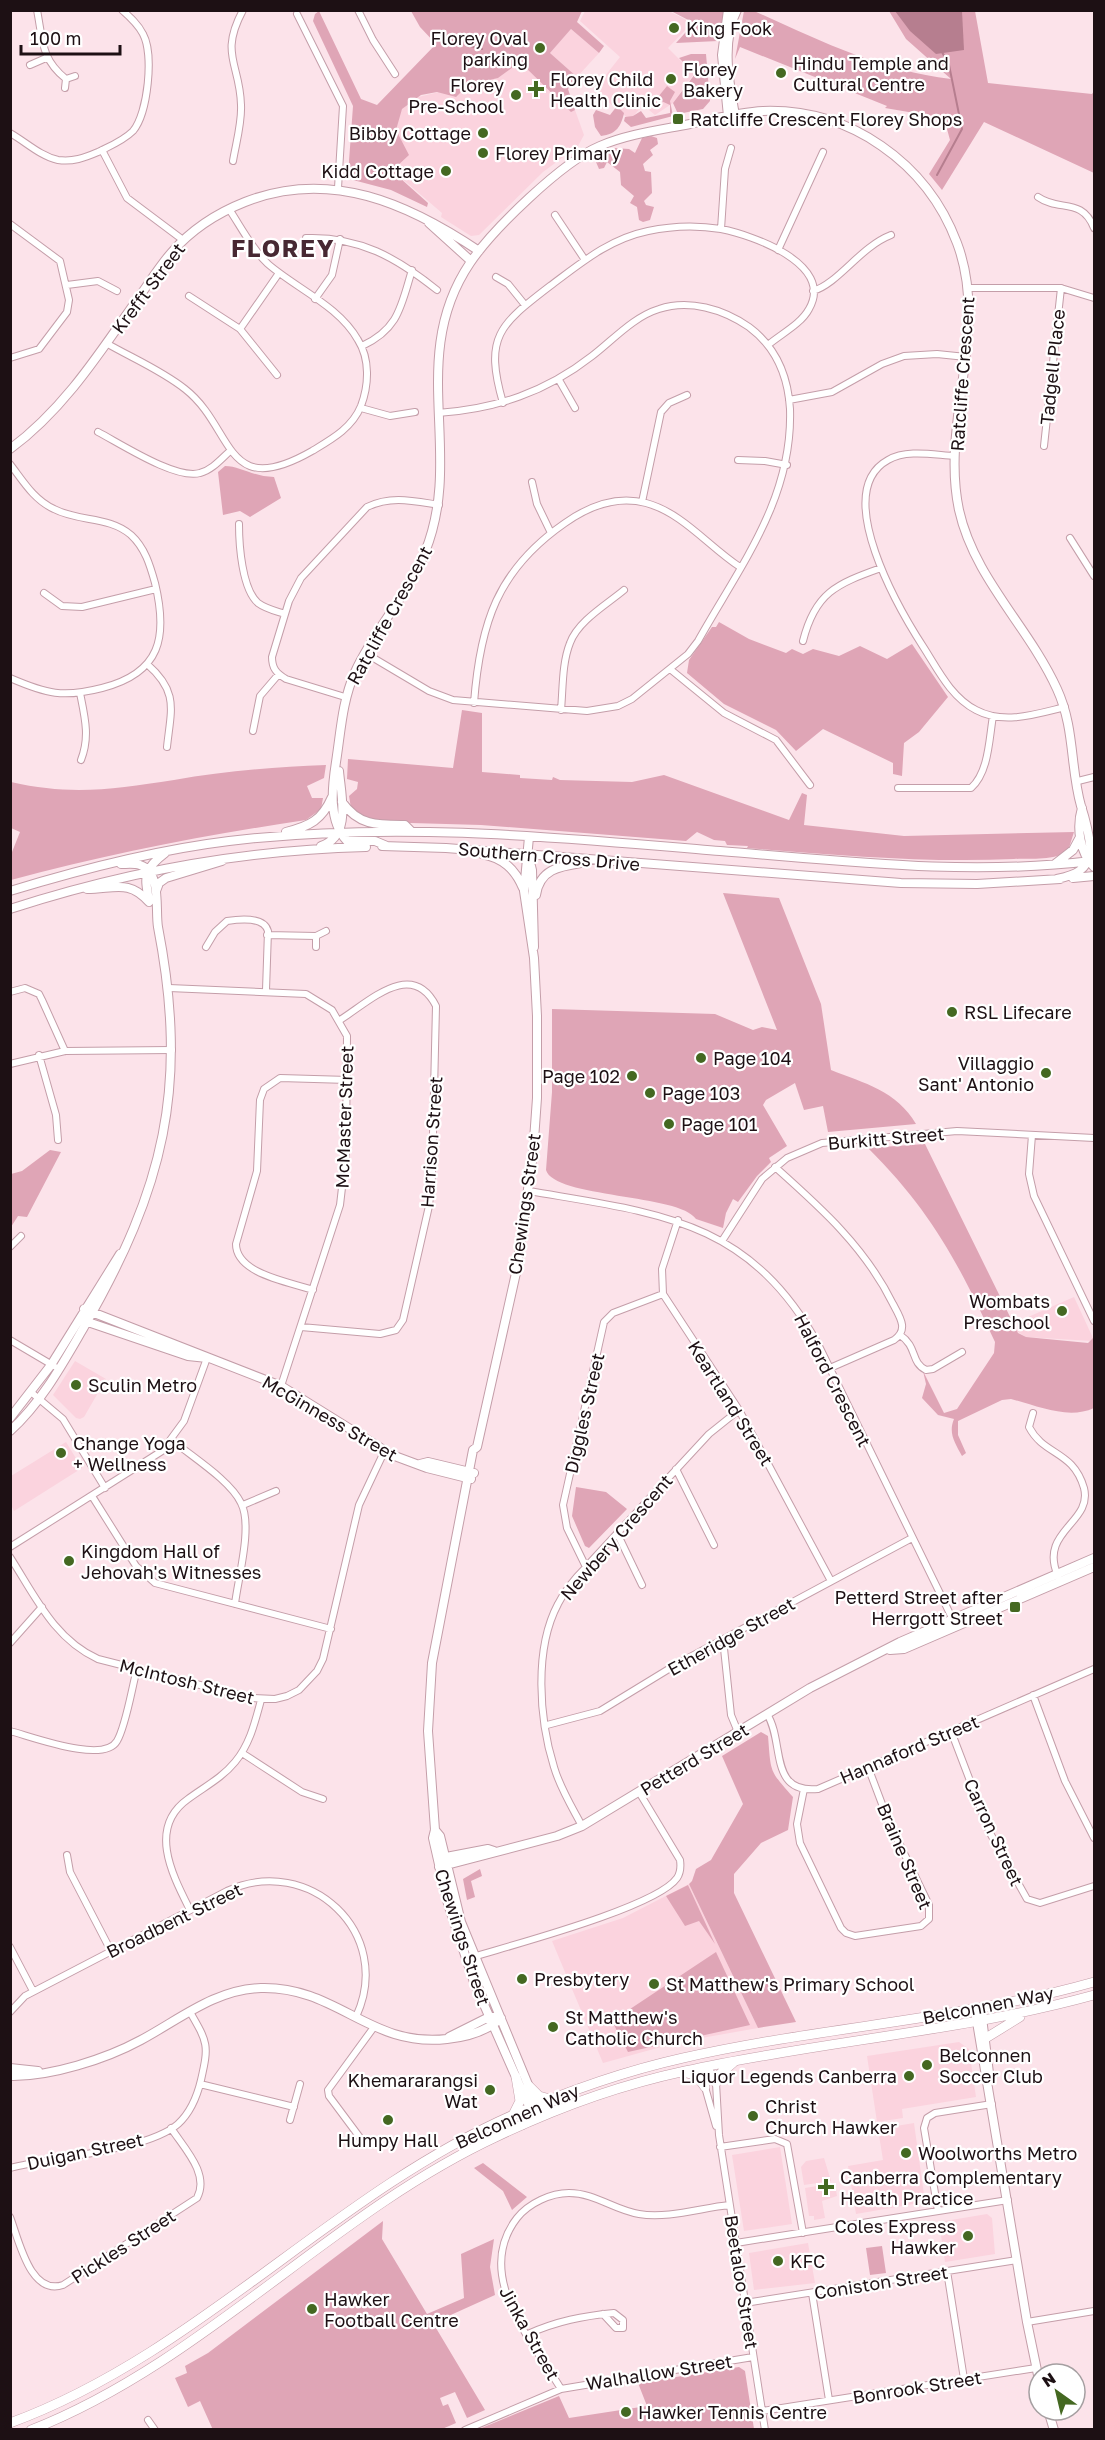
<svg xmlns="http://www.w3.org/2000/svg" width="1105" height="2440" font-family="'Golos Text',sans-serif">
	<rect width="100%" height="100%" fill="#fce3ea"/>
	<path fill="#fbd3de" d="M585,11H669L692,23L668,48L694,74L673,103L655,115L643,105L630,120L594,90L620,57L580,21Z
		M571,29L599,53L577,77L550,53Z
		M520,61L571,111L575,110L584,135L578,146L543,172L479,235L471,236L441,217L442,213L386,165L397,135L396,122L402,109L414,98L498,78Z
		M1074,1297L1093,1338L1092,1341L1026,1337L1015,1330L1012,1324Z
		M75,1361L106,1379L84,1417L80,1419L76,1418L53,1395Z
		M66,1442L82,1468L14,1511L11,1505V1476Z
		M689,1884L758,2028L679,2042L603,2063L552,1941L623,1918Z
		M959,2042L969,2049L976,2097L902,2109L903,2118L877,2122L867,2056Z
		M914,2123L925,2202L856,2214L848,2166L883,2160L878,2129Z
		M780,2147L792,2224L744,2231L732,2155Z
		M824,2158L831,2181L804,2185L801,2167L806,2161Z
		M835,2183L837,2196L822,2201L825,2218L814,2220V2216H809L805,2188Z
		M987,2214L992,2218L995,2254L945,2262L939,2222Z
		M808,2243L815,2283L754,2290L749,2253Z"/>
	<path fill="#dfa5b6" d="M319,11L361,99L377,105L436,44L420,27L411,11H582L577,22L604,46L599,53L571,29L550,53L577,77L568,89L575,110L571,112L520,62L498,78L468,85L456,97L437,92L421,95L402,109L396,130L409,155L396,167L400,178L428,203L427,207L391,190L353,180L348,175L353,106L313,21L315,14Z
		M671,11H726L722,37L718,41L676,43L694,23Z
		M744,11H754C819,40 880,71 951,79L906,39L889,11H975L988,83L1092,94L1094,91V173L984,122L942,190L929,174L950,140L944,118L885,108L887,106L740,47L735,59Z
		M691,54H706L710,101L703,109L678,114L673,103L695,74L679,58Z
		M667,86L675,92L670,101L673,116L631,127L624,121L625,117L633,116L641,111L646,118L670,113V105L659,100L658,97Z
		M617,106L624,113C621,126 617,134 601,136L595,127L593,115L596,110L610,115Z
		M651,136L657,138L658,144L650,150L653,155L643,164L645,171L651,172L652,193L644,201L646,205L654,207L650,220L643,222L639,220L637,207L630,203L634,196L621,185L620,172L607,162L604,168L599,169L596,162L614,148L629,149L635,153L642,138Z
		M225,466C240,466 254,477 274,477L281,498L250,517L240,511L223,515L218,472Z
		M719,622L749,639L786,653L792,649L803,654L813,649L839,656L860,646L887,659L912,644L948,697L919,732L904,743L902,776L893,774V763L823,729L796,751L776,730L724,704L687,673L689,660L712,627H716Z
		M462,710L482,713V772L520,775V778L552,780L553,777L560,780L632,782L664,775L789,820L802,793L807,795L804,825L904,836L1074,832L1068,851C1054,861 1030,858 1014,859C925,863 836,855 747,848L748,846L727,845L725,841L714,840L697,832L686,841L481,825L376,822L368,821L351,808L349,796L357,789L358,782L347,779L348,759L453,768Z
		M326,765L324,778L307,786L312,798H323L321,809L306,820C206,835 108,854 11,880L10,857L20,832L11,828V782C72,796 114,789 174,780C224,771 275,767 326,765Z
		M723,893L779,898L821,1004L831,1070C864,1083 897,1091 916,1124L828,1132L823,1106L804,1110L795,1083L766,1100L763,1105L787,1146L769,1158L771,1162L757,1176L738,1202L733,1199L726,1213L723,1228L696,1219C680,1194 554,1198 546,1170L552,1092V1009L715,1014L753,1030L762,1027L777,1030Z
		M925,1144L1018,1333L1026,1337L1088,1343L1093,1338L1094,1341V1408C1068,1420 1038,1406 1011,1399L1002,1400L958,1421V1435L966,1453L962,1456C955,1443 948,1433 954,1419L938,1415L922,1398L926,1384L923,1371L944,1413L957,1409L994,1353L995,1342C958,1262 931,1211 868,1148Z
		M50,1150L61,1152L27,1217L18,1216L11,1227V1174L22,1171Z
		M576,1487L606,1492L627,1509L589,1548L585,1546L572,1516Z
		M761,1732L768,1736C771,1773 769,1770 793,1797L788,1830L761,1843L734,1874V1893L796,2022L758,2028L689,1884L692,1881L696,1869L711,1860L743,1804L722,1756Z
		M480,1869L482,1876L471,1881L475,1897L467,1900L463,1879Z
		M688,1885L715,1944L699,1921L685,1926L666,1896Z
		M716,1952L750,2025L628,2052L612,2021Z
		M483,2163L527,2197L512,2210L503,2191L474,2168Z
		M383,2221L382,2239L427,2314L464,2298L461,2254L494,2239L490,2267L495,2295L433,2323L485,2410L467,2418L455,2392L440,2398L443,2406L448,2404L456,2423L442,2429L213,2430L200,2401L188,2407L175,2378L187,2373L185,2366L208,2353Z
		M882,2246L886,2273L870,2275L866,2248Z
		M739,2367L745,2371L754,2429H479L559,2396L569,2418L647,2406L638,2383Z"/>
	<path fill="#b67e8f" d="M895,11H962L964,50L936,54L910,31Z"/>
	<g fill="none" stroke-linecap="round" stroke-linejoin="round">
		<path stroke="#b67e8f" stroke-width="2" d="M451,34L471,46L482,49
			M937,175L962,129L949,65L942,52"/>
		<defs>
			<path id="street" d="M37,10C43,41 41,59 66,79
				M358,10L373,40L395,74
				M297,14L343,106L338,188
				M30,65L46,58
				M65,88L66,79L75,76
				M10,133C26,142 40,156 58,160C73,162 84,158 98,152C110,146 123,141 133,131C148,113 154,54 143,34C138,24 130,17 122,10
				M102,150L127,198L183,240
				M233,161C236,143 242,123 241,105C240,63 219,55 243,10
				M1038,197C1059,212 1082,197 1094,228
				M555,215L585,260
				M10,224L60,261L69,300L67,312L39,349L10,358
				M721,229L725,169L731,148
				M306,238C359,236 397,258 437,290
				M778,250L823,152
				M496,277L508,284L525,305
				M67,285L98,281L117,291
				M968,288H1061L1094,298
				M813,291C839,283 860,247 891,235
				M189,296L240,329L277,375
				M315,299L332,275L340,239
				M240,329L279,273
				M106,343C132,358 161,370 185,389C235,428 223,502 312,451C332,439 352,428 361,406C369,385 370,359 358,340C339,306 297,289 268,264C252,249 241,227 229,209
				M362,346C399,329 401,306 412,270
				M559,380L575,408
				M789,400L832,392L882,364L904,356L937,354L966,357
				M503,403C484,337 499,325 550,286C581,263 609,239 648,231C671,226 697,225 721,229C752,235 835,264 809,309C801,324 781,334 768,345
				M361,408L390,416L415,412
				M98,432C121,444 176,480 200,473C212,470 221,459 230,451
				M1044,446L1061,288
				M955,456C934,455 907,449 888,460C830,492 900,611 924,648C938,670 951,697 976,710C1004,725 1036,714 1065,707
				M738,460L765,461L787,465
				M10,464C23,481 34,500 54,509C79,522 109,516 131,535C145,548 150,565 155,583C168,637 161,673 102,688C63,698 47,694 10,678
				M532,482L537,504L551,533
				M642,502L661,412L669,403L687,395
				M239,524C239,545 242,589 258,603C266,609 276,611 285,614
				M1070,538L1094,576
				M44,593L62,606L82,607L156,589
				M803,641C815,593 836,584 881,568
				M365,653L429,691L453,700L587,711L618,706L632,699L688,654L698,641C740,566 793,499 790,409C788,376 776,347 749,327C723,309 689,299 659,309C633,317 613,340 592,356C546,392 496,409 438,413
				M147,664C179,692 171,709 167,747
				M670,669L724,713L776,740L810,785
				M80,693C85,718 90,737 81,760
				M345,697L286,679C276,673 272,668 272,657L289,601L301,578L367,507C391,495 414,501 439,505
				M474,703C480,624 497,570 565,523C589,506 616,495 646,503C683,513 709,547 740,567
				M561,710C563,688 562,663 570,643C578,621 606,605 624,590
				M253,731L260,696L278,675
				M1078,781L1094,777
				M898,788H971C989,772 989,739 993,716
				M267,935L316,936
				M206,947L215,932L227,921C240,919 264,917 268,931L266,990
				M316,947V936L326,931
				M169,988L306,994L332,1010L347,1036L346,1153L340,1205L281,1386
				M10,992L25,988L39,994L42,1000L65,1051
				M39,1055L56,1115L58,1140
				M10,1064L65,1051L172,1050
				M1032,1135L1029,1174L1034,1196L1094,1321
				M775,1167C821,1208 865,1247 893,1304C900,1317 909,1330 894,1340L830,1368
				M529,1191C656,1213 748,1218 818,1344L954,1622
				M678,1220L662,1269L663,1294L739,1410L831,1581
				M722,1241L762,1179L787,1158L822,1143L957,1131L1094,1138
				M10,1247L21,1236
				M313,1290C290,1282 236,1274 236,1244L257,1171L260,1100L264,1089L280,1078L348,1080
				M301,1327L380,1334L396,1330L403,1320L429,1206L432,1177L436,1006C412,959 370,1001 340,1020
				M900,1335C918,1347 910,1362 926,1370L933,1369L962,1352
				M10,1340L54,1366
				M32,1393L63,1419L105,1488
				M1033,1413L1029,1427C1044,1456 1073,1450 1084,1488C1093,1523 1038,1531 1058,1576
				M172,1440C192,1457 230,1480 241,1503C253,1526 238,1578 235,1604
				M676,1469L714,1545
				M92,1496L136,1566L155,1583L331,1629
				M243,1505L276,1491
				M617,1533L642,1585
				M10,1547L162,1451L184,1421L207,1358
				M10,1557C35,1596 54,1639 98,1659L251,1698L275,1699L287,1696L299,1690L317,1671L323,1659L359,1505L384,1452
				M586,1567L567,1528L563,1505L604,1322L613,1313L663,1294
				M723,1639L731,1715L738,1732
				M10,1643L42,1607
				M1033,1695L1065,1781L1094,1838
				M767,1714C785,1742 768,1794 818,1789L1094,1669
				M547,1725L600,1711L677,1664L912,1538
				M10,1731C33,1737 104,1764 117,1741C126,1726 132,1687 137,1669
				M951,1731L990,1833L1027,1899L1040,1903L1094,1886
				M242,1753L302,1792L323,1799
				M804,1789L797,1824L800,1843L841,1928L846,1933L855,1936L921,1926L929,1919V1905L888,1820L868,1767
				M582,1826C572,1807 560,1788 554,1767C539,1719 534,1649 558,1604C565,1590 575,1578 586,1567L709,1434L739,1410
				M67,1855L70,1872L111,1951
				M190,1910C173,1876 147,1828 188,1799C204,1787 222,1778 235,1762C250,1744 255,1722 261,1700
				M10,1947L33,1991
				M473,1957C512,1945 657,1907 677,1878C681,1872 681,1867 680,1860L639,1792
				M10,2012L25,1996L227,1891C309,1853 395,1933 356,2017
				M708,2066L716,2083L719,2135L765,2430
				M708,2066L705,2087L716,2126
				M200,2084L294,2107
				M290,2120L300,2084
				M364,2143L329,2096L328,2090L374,2027
				M720,2147L775,2139L787,2144L803,2233
				M10,2168C52,2157 147,2151 178,2124C191,2112 197,2097 201,2080C209,2045 208,2043 190,2012
				M938,2211L924,2128L927,2118L935,2113L992,2104
				M10,2217C19,2240 30,2296 63,2285L197,2198C210,2174 184,2148 171,2128
				M736,2243L1008,2200
				M947,2271L964,2379
				M812,2293L829,2400
				M745,2303L1017,2260
				M1027,2322L1094,2311
				M528,2334C557,2321 583,2316 614,2313L623,2320V2328H616L603,2314
				M561,2389C531,2339 473,2275 517,2218C529,2203 551,2193 569,2193C595,2193 614,2210 639,2214C667,2219 701,2208 729,2205
				M762,2411L1036,2368
				M148,2420L155,2430
				M465,2430L561,2389L753,2357"/>
			<path id="secondary" d="M735,115C729,83 721,41 737,10
				M728,116L722,55L728,10
				M429,223L471,261
				M10,449C63,410 99,354 136,301C148,285 158,268 171,253C191,230 217,213 245,202C330,168 409,204 479,251
				M342,802C359,826 378,825 405,825L411,831
				M1082,808C1076,828 1080,853 1094,867
				M286,832C310,826 322,820 332,797
				M529,837L524,891L534,958L537,1016V1098L533,1154L516,1273L477,1447L473,1450L432,1663L428,1731L435,1830L433,1838L448,1904L474,1982L527,2102L539,2110H554
				M321,846C352,836 341,796 339,771
				M382,846L446,848L901,883L977,884L1060,879
				M387,846L375,841H347C328,821 332,788 336,762C341,730 342,702 355,672C374,630 408,595 425,552C465,454 406,358 470,263C493,229 562,162 600,146C628,134 660,130 690,124C714,119 739,112 763,111C850,108 927,163 957,243C990,330 940,422 959,510C974,578 1029,627 1057,689C1075,728 1070,767 1081,806C1086,821 1089,835 1091,851C1087,871 1075,875 1057,879
				M482,854C503,858 515,869 523,888
				M528,855L532,870L534,947
				M1055,864L1073,850L1080,837
				M1073,878L1094,876
				M87,889C114,889 129,879 149,902
				M10,891C82,869 155,850 229,841C392,821 557,837 720,851C844,861 967,876 1091,861
				M156,891L159,883L166,878L222,861
				M536,895C540,867 563,866 587,862
				M149,900C144,875 144,869 165,853
				M10,909C127,871 243,850 366,847
				M84,1309L281,1386L392,1455L427,1468L471,1479
				M82,1320L188,1356L207,1358
				M10,1418L51,1365L120,1254
				M10,1431C42,1402 63,1363 84,1327C164,1188 189,1087 158,927C155,910 162,872 140,865C135,863 127,864 121,864
				M420,1464L428,1462L474,1473
				M890,1650L904,1649L1094,1567
				M435,1830L440,1836L461,1922L534,2099L529,2117L522,2125
				M441,1858L488,1849L494,1851
				M439,1867L557,1836L582,1826L810,1688L900,1642L1094,1558
				M975,2010L1027,2322L1039,2380
				M982,2018L989,2073
				M449,2037L489,2017H494
				M10,2068L38,2071
				M10,2076C50,2077 106,2059 141,2040C180,2019 216,1989 261,1988C337,1986 370,2048 447,2039C467,2037 486,2032 501,2018
				M1048,2410L1054,2430"/>
			<path id="primary" d="M986,2038L1020,2017
				M684,2072L697,2076L705,2087
				M716,2083L720,2074L734,2062
				M529,2086L539,2096L550,2099
				M513,2115L520,2101L516,2077
				M10,2423C198,2354 331,2195 513,2115C568,2091 625,2071 683,2058C819,2027 960,2020 1094,1982
				M31,2430C204,2362 329,2215 496,2137C556,2108 620,2085 685,2071C820,2041 960,2032 1094,1995"/>
		</defs>
		<use href="#street" stroke="#c49ea9" stroke-width="8"/>
		<use href="#secondary" stroke="#c49ea9" stroke-width="10"/>
		<use href="#primary" stroke="#c49ea9" stroke-width="10"/>
		<use href="#street" stroke="#fff" stroke-width="6"/>
		<use href="#secondary" stroke="#fff" stroke-width="8"/>
		<use href="#primary" stroke="#fff" stroke-width="9"/>
	</g>
	<g fill="#446821" stroke="#fff" stroke-width="2">
		<circle cx="674" cy="28" r="6"/>
		<circle cx="540" cy="48" r="6"/>
		<circle cx="781" cy="73" r="6"/>
		<circle cx="671" cy="79" r="6"/>
		<path d="M533 80h6v6h6v6h-6v6h-6v-6h-6v-6h6z"/>
		<circle cx="516" cy="95" r="6"/>
		<rect x="672" y="113" width="12" height="12" rx="3"/>
		<circle cx="483" cy="133" r="6"/>
		<circle cx="483" cy="153" r="6"/>
		<circle cx="446" cy="171" r="6"/>
		<circle cx="952" cy="1012" r="6"/>
		<circle cx="701" cy="1058" r="6"/>
		<circle cx="1046" cy="1073" r="6"/>
		<circle cx="632" cy="1076" r="6"/>
		<circle cx="650" cy="1093" r="6"/>
		<circle cx="669" cy="1124" r="6"/>
		<circle cx="1062" cy="1311" r="6"/>
		<circle cx="76" cy="1385" r="6"/>
		<circle cx="61" cy="1453" r="6"/>
		<circle cx="69" cy="1561" r="6"/>
		<rect x="1009" y="1601" width="12" height="12" rx="3"/>
		<circle cx="522" cy="1979" r="6"/>
		<circle cx="654" cy="1984" r="6"/>
		<circle cx="553" cy="2027" r="6"/>
		<circle cx="927" cy="2065" r="6"/>
		<circle cx="909" cy="2076" r="6"/>
		<circle cx="490" cy="2090" r="6"/>
		<circle cx="753" cy="2116" r="6"/>
		<circle cx="388" cy="2120" r="6"/>
		<circle cx="906" cy="2153" r="6"/>
		<path d="M823 2178h6v6h6v6h-6v6h-6v-6h-6v-6h6z"/>
		<circle cx="968" cy="2236" r="6"/>
		<circle cx="778" cy="2261" r="6"/>
		<circle cx="312" cy="2309" r="6"/>
		<circle cx="626" cy="2412" r="6"/>
	</g>
	<g text-anchor="middle" dominant-baseline="central" stroke-width="4.5" stroke-linejoin="round" paint-order="stroke">
		<g font-size="18" fill="#1d1014" stroke="#fff" text-anchor="start">
			<text x="686" y="28">King Fook</text>
			<text x="528" y="38" text-anchor="end">Florey Oval<tspan x="528" dy="21">parking</tspan></text>
			<text x="793" y="63">Hindu Temple and<tspan x="793" dy="21">Cultural Centre</tspan></text>
			<text x="683" y="69">Florey<tspan x="683" dy="21">Bakery</tspan></text>
			<text x="550" y="79">Florey Child<tspan x="550" dy="21">Health Clinic</tspan></text>
			<text x="504" y="85" text-anchor="end">Florey<tspan x="504" dy="21">Pre-School</tspan></text>
			<text x="690" y="119">Ratcliffe Crescent Florey Shops</text>
			<text x="471" y="133" text-anchor="end">Bibby Cottage</text>
			<text x="495" y="153">Florey Primary</text>
			<text x="434" y="171" text-anchor="end">Kidd Cottage</text>
			<text x="964" y="1012">RSL Lifecare</text>
			<text x="713" y="1058">Page 104</text>
			<text x="1034" y="1063" text-anchor="end">Villaggio<tspan x="1034" dy="21">Sant' Antonio</tspan></text>
			<text x="620" y="1076" text-anchor="end">Page 102</text>
			<text x="662" y="1093">Page 103</text>
			<text x="681" y="1124">Page 101</text>
			<text x="1050" y="1301" text-anchor="end">Wombats<tspan x="1050" dy="21">Preschool</tspan></text>
			<text x="88" y="1385">Sculin Metro</text>
			<text x="73" y="1443">Change Yoga<tspan x="73" dy="21">+ Wellness</tspan></text>
			<text x="81" y="1551">Kingdom Hall of<tspan x="81" dy="21">Jehovah's Witnesses</tspan></text>
			<text x="1003" y="1597" text-anchor="end">Petterd Street after<tspan x="1003" dy="21">Herrgott Street</tspan></text>
			<text x="534" y="1979">Presbytery</text>
			<text x="666" y="1984">St Matthew's Primary School</text>
			<text x="565" y="2017">St Matthew's<tspan x="565" dy="21">Catholic Church</tspan></text>
			<text x="939" y="2055">Belconnen<tspan x="939" dy="21">Soccer Club</tspan></text>
			<text x="897" y="2076" text-anchor="end">Liquor Legends Canberra</text>
			<text x="478" y="2080" text-anchor="end">Khemararangsi<tspan x="478" dy="21">Wat</tspan></text>
			<text x="765" y="2106">Christ<tspan x="765" dy="21">Church Hawker</tspan></text>
			<text x="388" y="2140" text-anchor="middle">Humpy Hall</text>
			<text x="918" y="2153">Woolworths Metro</text>
			<text x="840" y="2177">Canberra Complementary<tspan x="840" dy="21">Health Practice</tspan></text>
			<text x="956" y="2226" text-anchor="end">Coles Express<tspan x="956" dy="21">Hawker</tspan></text>
			<text x="790" y="2261">KFC</text>
			<text x="324" y="2299">Hawker<tspan x="324" dy="21">Football Centre</tspan></text>
			<text x="638" y="2412">Hawker Tennis Centre</text>
		</g>
		<g font-size="18" fill="#1d1014" stroke="#fff">
			<text transform="translate(148 288) rotate(-53)">Krefft Street</text>
			<text transform="translate(1052 367) rotate(-84)">Tadgell Place</text>
			<text transform="translate(962 374) rotate(-86)">Ratcliffe Crescent</text>
			<text transform="translate(389 615) rotate(-61)">Ratcliffe Crescent</text>
			<text transform="translate(549 856) rotate(5)">Southern Cross Drive</text>
			<text transform="translate(344 1117) rotate(-88)">McMaster Street</text>
			<text transform="translate(886 1138) rotate(-5)">Burkitt Street</text>
			<text transform="translate(431 1142) rotate(-86)">Harrison Street</text>
			<text transform="translate(524 1204) rotate(-82)">Chewings Street</text>
			<text transform="translate(833 1380) rotate(63)">Halford Crescent</text>
			<text transform="translate(731 1403) rotate(58)">Keartland Street</text>
			<text transform="translate(584 1413) rotate(-77)">Diggles Street</text>
			<text transform="translate(330 1418) rotate(30)">McGinness Street</text>
			<text transform="translate(616 1537) rotate(-49)">Newbery Crescent</text>
			<text transform="translate(731 1636) rotate(-29)">Etheridge Street</text>
			<text transform="translate(187 1681) rotate(14)">McIntosh Street</text>
			<text transform="translate(909 1749) rotate(-23)">Hannaford Street</text>
			<text transform="translate(694 1759) rotate(-31)">Petterd Street</text>
			<text transform="translate(994 1832) rotate(65)">Carron Street</text>
			<text transform="translate(905 1856) rotate(67)">Braine Street</text>
			<text transform="translate(174 1920) rotate(-26)">Broadbent Street</text>
			<text transform="translate(463 1937) rotate(72)">Chewings Street</text>
			<text transform="translate(988 2005) rotate(-11)">Belconnen Way</text>
			<text transform="translate(517 2116) rotate(-24)">Belconnen Way</text>
			<text transform="translate(85 2151) rotate(-12)">Duigan Street</text>
			<text transform="translate(123 2246) rotate(-33)">Pickles Street</text>
			<text transform="translate(742 2282) rotate(81)">Beetaloo Street</text>
			<text transform="translate(881 2282) rotate(-9)">Coniston Street</text>
			<text transform="translate(530 2333) rotate(61)">Jinka Street</text>
			<text transform="translate(659 2372) rotate(-9)">Walhallow Street</text>
			<text transform="translate(917 2387) rotate(-9)">Bonrook Street</text>
		</g>
		<g font-size="24" font-weight="bold" letter-spacing="1.5" fill="#472832" stroke="#fff">
			<text x="283" y="247">FLOREY</text>
		</g>
	</g>
	<rect width="1105" height="2440" fill="none" stroke="#1d1014" stroke-width="24"/>
	<g transform="translate(1057 2392) rotate(326)"><circle r="28" fill="#ffffff" stroke="#a59fa1" stroke-width="1.5"/>
	<path d="M0-4.5L10 22L0 15L-10 22Z" fill="#446821"/>
	<text y="-9" font-size="16" font-weight="bold" text-anchor="middle" fill="#1d1014">N</text>
	</g>
	<path d="M21 45v9h99v-9" fill="none" stroke="#1d1014" stroke-width="3"/>
	<text x="30" y="45" font-size="18" fill="#1d1014" stroke="#ffffff" stroke-width="4.5" paint-order="stroke">100 m</text>
</svg>
